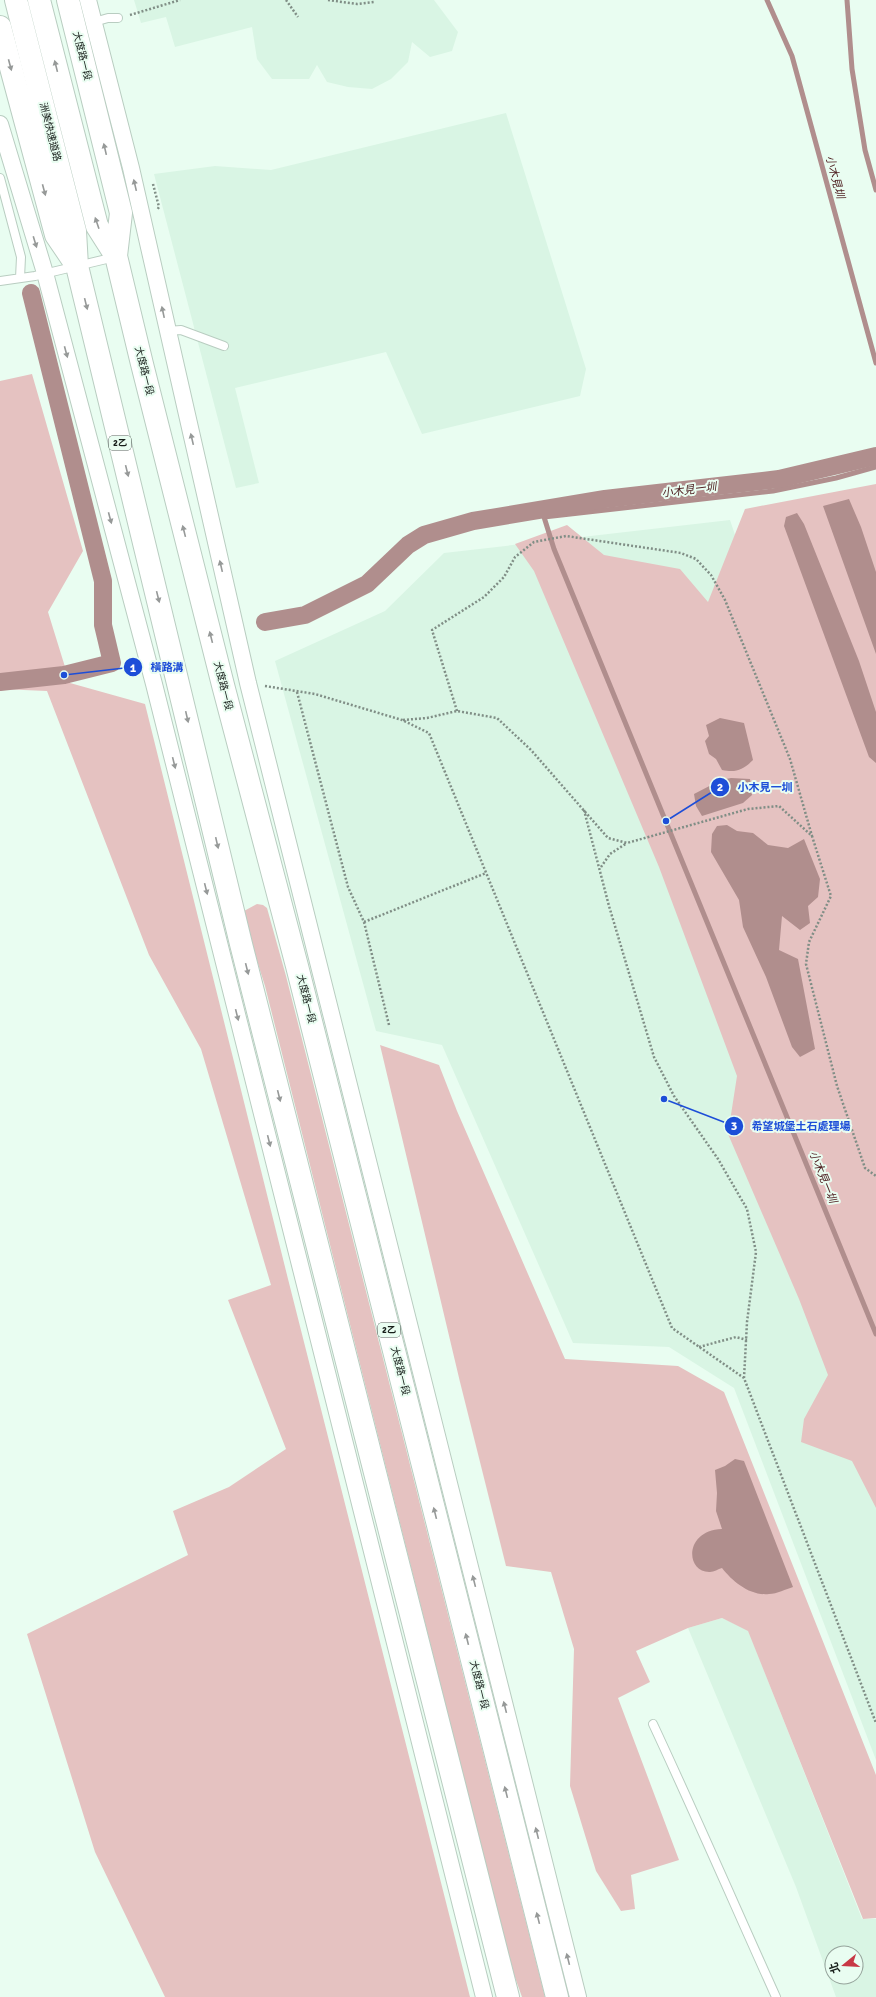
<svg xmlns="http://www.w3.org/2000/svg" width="876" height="1997" font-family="Signika,'Noto Sans TC',sans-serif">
	<rect width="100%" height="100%" fill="#e9fdf1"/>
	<path fill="#d9f5e4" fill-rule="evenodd" d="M134,0H434L458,32L452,51L430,57L412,42L408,62L391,79L372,89L348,87L327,82L317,65L309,79H272L257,59L252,27L175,47L166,17L141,23Z
		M506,113L586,369L580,396L422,434L386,352L235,388L259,483L236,488L154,174L215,166L271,170Z
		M730,520L876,957V1760L734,1388L669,1347L573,1343L442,1045L376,1031L275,661L385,611L444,553Z
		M722,1618L748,1630L862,1919H876V1997H836L796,1887L688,1628ZM832,1953H856V1977H832Z"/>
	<path fill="#e5c2c1" d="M32,374L83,551L48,612L70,683L145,704L288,1279L470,1997H165L95,1852L27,1634L188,1555L173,1511L229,1487L286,1449L228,1300L271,1285L201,1049L149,955L47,691L0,689V381Z
		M876,484V1508L852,1461L801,1442L804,1419L828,1375L799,1299L728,1134L737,1076L659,867L534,571L515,544L567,525L604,555L680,569L708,602L745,509Z
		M257,904L263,905L267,908L286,976L545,1997H522L512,1969L265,986L246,926L244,911Z
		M380,1045L439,1065L457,1111L565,1359L678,1366L724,1392L876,1775V1918L863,1919L748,1631L722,1618L688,1628L636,1651L650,1682L618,1698L679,1860L631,1875L635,1909L621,1911L596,1871L570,1786L574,1649L551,1572L506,1566L460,1382Z"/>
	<path fill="#b08e8d" d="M849,499L861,527L876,572V654L823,506Z
		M797,513L804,524L859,661L876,712V763L869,757L784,526L786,517Z
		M720,718L744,723L753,760C743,770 736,773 722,770L716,759L709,754L705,741L709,736L706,725Z
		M731,778L750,779L752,795L743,803L702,816L696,806L694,794L721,780Z
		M727,825L737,831L753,833L768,845L788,848L804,839L820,879L818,897L808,906L810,923L800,930L782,916L779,950L798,959L815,1049L800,1057L792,1047L766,977L743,927L739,900L711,852L712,834L717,826Z
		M735,1459L744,1461L793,1587C786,1589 777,1594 769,1594C750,1596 733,1582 722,1568C718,1569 714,1572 710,1572C685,1573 684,1530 722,1529L716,1511L717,1493L715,1470L725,1466Z"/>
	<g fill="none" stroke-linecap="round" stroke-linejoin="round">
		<path stroke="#b08e8d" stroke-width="5" d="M767,0L792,56L876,363
			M847,0L852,69L865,150L876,190
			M876,467L836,478L773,491L544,517L554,549L876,1334"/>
		<path stroke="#b08e8d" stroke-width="18" d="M265,622L305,615L367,584L408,545L424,535L473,521L605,499L779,479L876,456
			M0,682L64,675L112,663L103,625V581L31,293"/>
		<defs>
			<path id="service" d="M94,22L108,18H118
				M0,178L21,257L20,278
				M0,281L35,276L115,257
				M167,331L181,330L224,346
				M653,1724C695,1814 735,1906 776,1997"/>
			<path id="minor" d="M88,0L131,168L248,683L578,1997
				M0,124L45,273L154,684L484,1997"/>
			<path id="primary" d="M68,0L121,213L116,256L142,364L223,685L297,966L557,1997
				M0,27L56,235L77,266L241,944L508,1997"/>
			<path id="trunk" d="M16,0L75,231L77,266
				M39,0L97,226L116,256"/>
		</defs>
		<use href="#service" stroke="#b9cdc1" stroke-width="10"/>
		<use href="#minor" stroke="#b9cdc1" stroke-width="18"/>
		<use href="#primary" stroke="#b9cdc1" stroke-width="24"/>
		<use href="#trunk" stroke="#b9cdc1" stroke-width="24"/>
		<path stroke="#808e86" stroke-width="2.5" stroke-dasharray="2 2" stroke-linecap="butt" d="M286,0L298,17
			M328,0L357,4L374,2
			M130,15L180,0
			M153,184L159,207L157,210
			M265,686L315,694L402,720L429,733L672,1328L744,1378L876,1723
			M297,692L348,887L364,922L389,1025
			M457,711L432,630L484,597L504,577L515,557L534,542L566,536L681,553L696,559L711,575L725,600L790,759L812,836
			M403,720L427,718L457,711L497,718L531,750L608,838L627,843L748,809L779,806L812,836L831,896L809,942L806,964L837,1086L865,1168L876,1176
			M584,810L609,906L654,1057L674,1096L718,1159L747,1209L756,1252L747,1322L744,1378
			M601,867L610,854L627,843
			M364,922L486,873
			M699,1347L736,1337L747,1340"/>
		<use href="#service" stroke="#fff" stroke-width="8"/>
		<use href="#minor" stroke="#fff" stroke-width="16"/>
		<use href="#primary" stroke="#fff" stroke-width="22"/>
		<use href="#trunk" stroke="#fff" stroke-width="22"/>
	</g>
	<defs><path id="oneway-solid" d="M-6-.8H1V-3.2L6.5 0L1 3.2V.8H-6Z"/></defs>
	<g fill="#969998">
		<use href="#oneway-solid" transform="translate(10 65) rotate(75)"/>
		<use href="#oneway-solid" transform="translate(56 66) rotate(-104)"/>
		<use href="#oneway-solid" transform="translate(105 149) rotate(-103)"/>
		<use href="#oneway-solid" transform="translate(135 185) rotate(-103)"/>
		<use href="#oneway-solid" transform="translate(44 190) rotate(75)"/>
		<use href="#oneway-solid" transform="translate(97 223) rotate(-109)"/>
		<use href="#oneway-solid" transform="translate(35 242) rotate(73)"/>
		<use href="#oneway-solid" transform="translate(86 304) rotate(76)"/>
		<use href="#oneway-solid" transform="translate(163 312) rotate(-102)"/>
		<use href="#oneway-solid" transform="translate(66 352) rotate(75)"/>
		<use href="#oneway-solid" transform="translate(192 439) rotate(-103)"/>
		<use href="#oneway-solid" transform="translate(127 471) rotate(76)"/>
		<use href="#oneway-solid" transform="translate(110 518) rotate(75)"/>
		<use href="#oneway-solid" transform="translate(184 531) rotate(-104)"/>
		<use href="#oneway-solid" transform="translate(221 566) rotate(-103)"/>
		<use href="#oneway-solid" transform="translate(158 597) rotate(76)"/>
		<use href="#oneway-solid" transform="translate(211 637) rotate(-104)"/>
		<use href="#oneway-solid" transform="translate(187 717) rotate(77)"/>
		<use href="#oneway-solid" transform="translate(174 763) rotate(76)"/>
		<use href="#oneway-solid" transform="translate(217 843) rotate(77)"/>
		<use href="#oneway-solid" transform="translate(206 889) rotate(76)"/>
		<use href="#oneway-solid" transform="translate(247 969) rotate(76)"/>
		<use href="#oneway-solid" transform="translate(237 1015) rotate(76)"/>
		<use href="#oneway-solid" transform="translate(279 1096) rotate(76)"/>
		<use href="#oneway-solid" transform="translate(269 1141) rotate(76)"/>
		<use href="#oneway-solid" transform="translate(435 1513) rotate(-104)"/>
		<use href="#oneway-solid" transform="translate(474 1581) rotate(-104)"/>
		<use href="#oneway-solid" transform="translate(467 1639) rotate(-104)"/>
		<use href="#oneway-solid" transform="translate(505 1707) rotate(-104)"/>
		<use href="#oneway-solid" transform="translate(506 1792) rotate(-104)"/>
		<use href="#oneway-solid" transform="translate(537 1833) rotate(-104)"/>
		<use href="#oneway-solid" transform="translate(538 1918) rotate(-104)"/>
		<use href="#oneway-solid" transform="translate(568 1959) rotate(-104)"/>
	</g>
	<g text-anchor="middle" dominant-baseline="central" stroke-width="4" stroke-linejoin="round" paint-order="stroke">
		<g fill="#e9fdf1" stroke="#55605a" stroke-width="1">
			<rect x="109" y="436" width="22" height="14" rx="3"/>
			<rect x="378" y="1323" width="22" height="14" rx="3"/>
		</g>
		<g font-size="9" font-weight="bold" fill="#161d19">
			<text x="120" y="443">2乙</text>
			<text x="389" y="1330">2乙</text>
		</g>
		<g font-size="10" fill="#161d19" stroke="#e9fdf1">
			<text transform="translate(82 56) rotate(76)">大度路一段</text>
			<text transform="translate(50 132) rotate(76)">洲美快速道路</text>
			<text transform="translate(144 371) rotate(76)">大度路一段</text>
			<text transform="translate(223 686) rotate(76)">大度路一段</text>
			<text transform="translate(306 999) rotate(76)">大度路一段</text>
			<text transform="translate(400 1371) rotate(76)">大度路一段</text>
			<text transform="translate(479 1685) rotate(76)">大度路一段</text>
		</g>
		<g font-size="11" font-style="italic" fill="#502123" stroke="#e9fdf1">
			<text transform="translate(835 177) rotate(75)">小木見圳</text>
			<text transform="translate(689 490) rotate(-7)">小木見一圳</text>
			<text transform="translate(823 1177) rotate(68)">小木見一圳</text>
		</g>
	</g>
	<path fill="none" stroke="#1d4ed8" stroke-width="1.5" d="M64 675L133 667M666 821L720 787M664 1099L734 1126"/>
	<g fill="#1d4ed8" stroke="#e9fdf1" stroke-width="1.5">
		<circle cx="64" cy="675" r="4"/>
		<circle cx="666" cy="821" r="4"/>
		<circle cx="664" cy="1099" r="4"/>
		<circle cx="133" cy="667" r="10"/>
		<circle cx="720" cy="787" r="10"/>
		<circle cx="734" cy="1126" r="10"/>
	</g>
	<g font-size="12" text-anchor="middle" font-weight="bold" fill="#fff">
		<text x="133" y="672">1</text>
		<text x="720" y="791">2</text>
		<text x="734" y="1130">3</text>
	</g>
	<g font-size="11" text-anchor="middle" font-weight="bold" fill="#1d4ed8" stroke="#e9fdf1" stroke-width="4" stroke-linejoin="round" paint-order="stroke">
		<text x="167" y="671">橫路溝</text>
		<text x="765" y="791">小木見一圳</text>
		<text x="801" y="1130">希望城堡土石處理場</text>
	</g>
	<g transform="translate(844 1965) rotate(252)"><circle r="19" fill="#e9fdf1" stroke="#95a39b"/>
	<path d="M0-3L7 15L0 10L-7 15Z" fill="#c83845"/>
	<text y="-6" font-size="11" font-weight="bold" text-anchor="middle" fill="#161d19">北</text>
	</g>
</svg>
